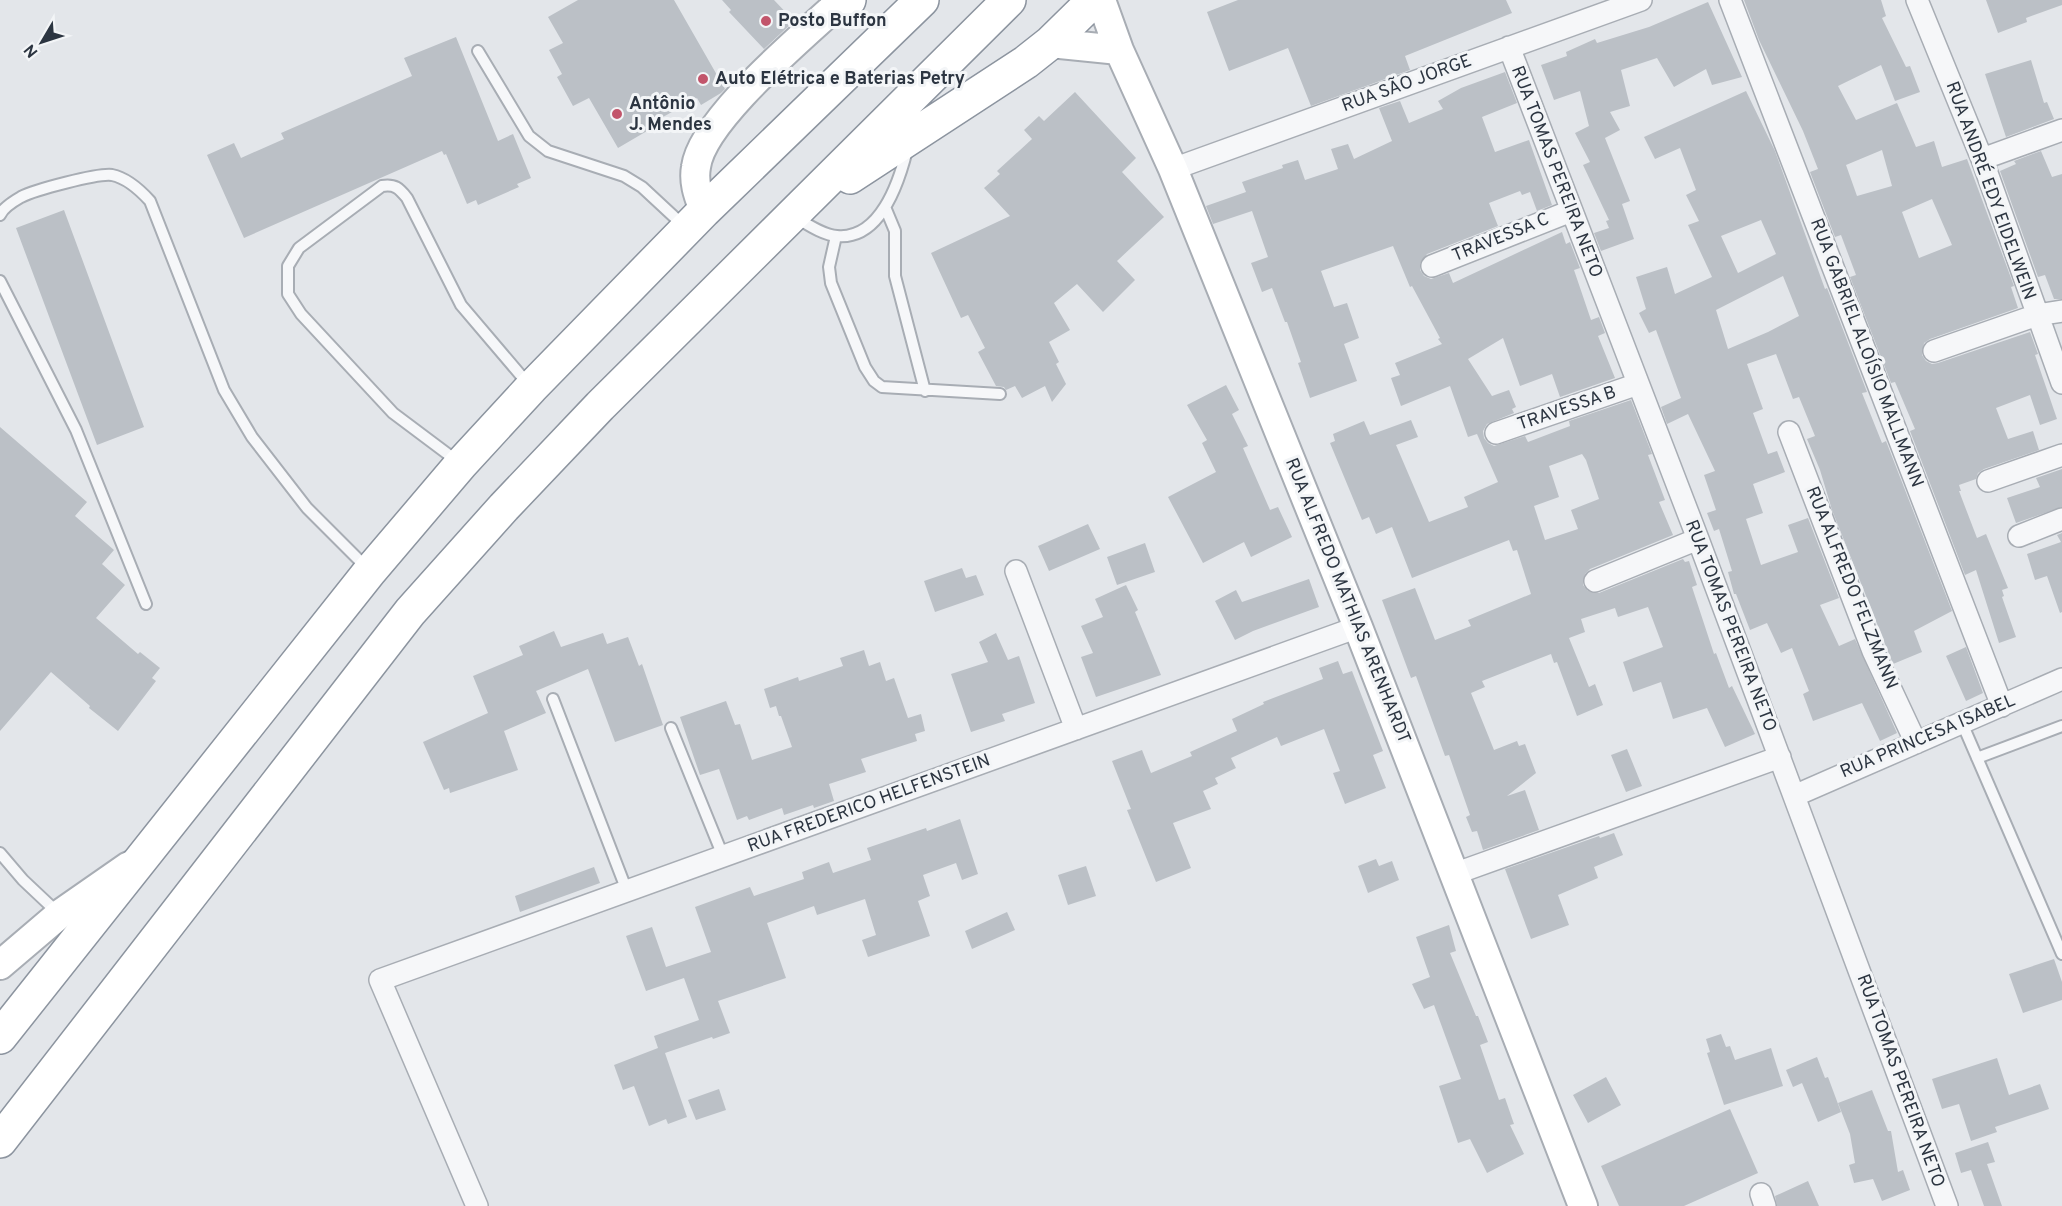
<svg xmlns="http://www.w3.org/2000/svg" width="2062" height="1206" font-family="Overpass,sans-serif">
	<rect width="100%" height="100%" fill="#e3e6ea"/>
	<path fill="#bbc0c6" fill-rule="evenodd" d="M578,0H674L725,89L721,93L701,105L697,98L645,127L647,131L618,148L589,98L573,106L557,77L562,74L549,50L563,43L548,17Z
		M722,0H774L794,21L764,49L729,12L731,10Z
		M1238,0H1506L1512,13L1405,56L1410,70L1311,106L1288,48L1229,71L1207,12Z
		M1744,0H1881L1886,16L1882,18L1906,67L1910,66L1920,92L1895,101L1881,65L1838,86L1856,120L1897,103L1916,147L1934,141L1942,167L1967,159L2014,286L2011,287L2018,308L1930,339L1924,343L1922,355L1926,361L1932,364L1938,363L2030,332L2038,354L2035,355L2057,419L2040,425L2030,395L1996,408L2008,439L2033,431L2039,450L1984,469L1978,473L1976,479L1959,485L1961,491H1959L1977,538L1986,534L2008,588L2002,590L2004,596L2002,597L2016,637L1999,643L1976,570L1965,575L1910,431L1915,429L1895,382L1891,383L1850,277L1856,275L1841,235L1835,237L1810,172L1818,169L1803,131L1759,40ZM1882,150L1892,186L1857,196L1846,165ZM1932,199L1952,245L1919,258L1902,212Z
		M1986,0H2062V5L2026,18L2027,22L1998,33Z
		M1708,2L1742,77L1712,85L1706,69L1674,87L1657,58L1621,70L1630,106L1610,112L1620,130L1605,138L1630,201L1622,204L1634,239L1601,251L1594,233L1609,228L1606,221L1609,220L1583,165L1590,162L1575,133L1589,126L1580,91L1554,100L1541,65L1567,56L1566,52L1595,39L1597,43L1649,27Z
		M456,37L498,141L513,134L531,178L517,184L519,187L478,205L476,200L467,204L446,154L444,155L442,151L244,238L207,155L234,143L241,158L284,139L281,133L412,76L404,58Z
		M2031,60L2044,103L2047,102L2054,119L2006,137L1985,74Z
		M1505,72L1517,103L1482,117L1495,152L1529,140L1552,205L1537,211L1530,192L1522,195L1520,191L1489,203L1498,226L1427,254L1420,264V270L1424,276L1431,279L1449,273L1453,283L1562,232L1566,244L1570,242L1580,268L1574,270L1591,320L1599,317L1605,333L1598,336L1615,378L1560,397L1552,374L1520,386L1503,338L1468,359L1492,396L1509,390L1516,407L1512,409L1514,413L1487,424L1483,431L1484,438L1488,443L1494,446L1525,436L1528,442L1570,426L1569,421L1631,400L1652,454L1648,455L1665,500L1659,502L1673,535L1590,569L1585,574L1583,585L1588,591L1599,593L1683,559L1685,562L1689,561L1697,585L1692,587L1714,654L1716,653L1729,688L1732,686L1755,734L1725,747L1707,708L1673,719L1661,682L1633,692L1623,662L1663,647L1648,607L1618,617L1615,608L1581,619L1585,632L1569,638L1589,687L1595,684L1603,705L1577,716L1557,662L1554,663L1551,654L1482,681L1485,687L1471,693L1494,750L1517,741L1519,746L1525,744L1536,773L1507,796L1525,790L1539,830L1483,850L1477,831L1472,832L1466,817L1470,815L1449,755L1445,756L1416,676L1411,678L1382,600L1415,588L1435,640L1471,626L1468,620L1531,594L1517,550L1513,551L1509,540L1412,578L1392,527L1376,534L1369,517L1362,520L1330,443L1335,441L1333,434L1364,421L1370,435L1411,420L1418,437L1396,445L1429,522L1468,507L1464,497L1498,482L1477,434L1468,437L1450,386L1401,406L1391,378L1400,375L1395,363L1442,344L1438,339L1440,338L1412,286L1410,287L1393,246L1321,271L1334,307L1347,303L1359,338L1344,344L1357,381L1310,398L1298,363L1301,362L1287,322H1285L1272,288L1262,292L1251,263L1268,257L1252,211L1213,224L1206,206L1246,192L1242,182L1283,168L1282,165L1298,160L1305,180L1338,169L1331,149L1348,144L1354,159L1392,141L1379,108L1400,101L1409,123L1443,109L1438,101L1461,88ZM1582,454L1586,460L1599,499L1571,510L1578,529L1545,540L1534,506L1559,497L1549,466Z
		M1746,91L1775,151L1825,289L1827,288L1867,392L1862,393L1882,443L1886,441L1952,611L1914,631L1922,652L1893,664L1832,510L1820,470L1807,439L1815,436L1799,397L1793,399L1776,354L1747,364L1763,409L1753,413L1768,454L1777,451L1785,472L1753,484L1763,513L1746,519L1761,565L1798,552L1788,525L1808,518L1839,598L1820,605L1839,646L1855,639L1897,733L1880,741L1862,703L1813,721L1803,694L1809,691L1792,648L1781,653L1767,623L1750,630L1736,594H1734L1728,572L1732,571L1719,529L1714,531L1707,513L1716,510L1704,475L1715,471L1688,414L1667,424L1661,407L1681,398L1656,330L1649,333L1639,313L1646,309L1636,277L1667,267L1675,294L1712,277L1688,225L1699,221L1686,195L1696,190L1680,148L1655,159L1644,137ZM1761,220L1776,254L1738,273L1721,236ZM1783,276L1799,316L1768,332L1728,349L1716,310Z
		M1075,92L1136,158L1122,172L1164,217L1117,261L1135,280L1103,312L1077,284L1054,303L1070,330L1049,342L1059,362L1056,364L1066,384L1052,402L1045,386L1022,398L1015,386L1006,390L1004,387L996,386L978,352L985,348L968,315L961,318L931,253L1010,216L984,188L1000,174L997,171L1032,139L1024,130L1039,116L1044,121Z
		M2041,151L2052,177L2062,174V299H2054L2045,275L2038,277L2000,171L2016,164L2014,161Z
		M64,210L144,427L97,445L16,228Z
		M1226,385L1239,410L1232,414L1248,446L1243,448L1270,510L1278,507L1292,537L1251,557L1244,542L1203,563L1168,497L1216,472L1202,443L1207,440L1187,405Z
		M0,427L87,502L75,516L114,550L102,564L125,585L96,618L138,654L140,652L160,668L152,678L156,681L118,731L89,708L90,706L51,672L0,731Z
		M2062,469V507L2016,523L2007,498L2040,487L2036,478Z
		M1088,524L1100,549L1049,571L1038,546Z
		M2062,533V612L2060,613L2047,576L2035,580L2027,554L2061,542L2057,535Z
		M1145,543L1155,572L1117,585L1107,557Z
		M962,568L966,578L976,575L984,595L935,612L924,581Z
		M1309,579L1319,607L1253,631L1235,640L1215,601L1236,590L1242,602Z
		M1126,585L1138,610L1135,612L1161,675L1096,697L1081,657L1093,653L1081,626L1103,617L1095,599Z
		M554,631L561,647L603,633L607,644L628,637L639,666L642,664L663,725L615,742L588,669L536,691L546,713L504,731L518,770L450,793L449,788L444,790L423,742L488,713L473,676L523,655L519,646Z
		M996,633L1008,660L1019,656L1035,703L1002,714L1005,721L971,732L951,674L988,662L979,642Z
		M1966,647L1983,693L1966,701L1946,656Z
		M864,650L869,666L880,662L886,681L894,678L908,718L921,714L925,731L915,734L917,741L861,759L866,772L829,784L834,801L814,808L813,805L784,815L782,808L749,820L747,816L737,820L719,769L700,775L680,717L726,701L735,725L740,724L752,760L792,747L781,716H779L776,706L770,708L764,689L798,677L799,681L843,666L840,658Z
		M1338,661L1343,674L1352,671L1383,751L1373,755L1386,788L1345,804L1333,773L1340,771L1324,729L1281,746L1277,737L1231,758L1236,768L1215,778L1218,784L1203,791L1211,809L1173,823L1191,868L1156,882L1127,810L1131,809L1112,761L1142,750L1151,773L1192,756L1190,752L1237,731L1232,719L1264,704L1263,702L1323,679L1319,668Z
		M1627,749L1642,786L1626,792L1611,755Z
		M960,819L978,874L962,880L956,863L923,875L930,896L918,901L930,936L868,957L862,940L876,935L865,899L817,915L814,906L767,923L786,978L718,1001L730,1033L713,1039L712,1037L665,1053L687,1117L668,1124L666,1119L649,1126L634,1086L623,1090L614,1065L658,1048L654,1036L699,1020L684,978L646,991L626,936L652,927L666,967L711,952L695,907L750,887L754,896L804,879L802,872L829,862L833,873L871,860L867,848L926,828L927,831Z
		M1614,833L1623,855L1594,867L1598,878L1558,895L1569,925L1531,939L1505,869L1599,836L1600,838Z
		M1376,859L1379,866L1392,861L1399,880L1368,893L1358,866Z
		M1086,866L1096,896L1068,905L1058,875Z
		M594,867L600,883L520,912L515,896Z
		M1007,912L1015,930L972,949L965,931Z
		M1449,925L1456,951L1450,953L1476,1016H1478L1488,1042L1480,1045L1499,1100L1505,1098L1514,1124L1510,1125L1524,1154L1487,1173L1470,1139L1458,1143L1439,1086L1461,1079L1434,1005L1424,1009L1412,984L1430,977L1416,937Z
		M2054,959L2062,982V1000L2023,1013L2009,974Z
		M1721,1034L1726,1047L1730,1046L1735,1060L1771,1048L1783,1086L1724,1105L1707,1053L1710,1052L1706,1039Z
		M1817,1057L1825,1078L1828,1077L1841,1112L1818,1122L1802,1083L1793,1087L1786,1070Z
		M1997,1058L2009,1095L2040,1084L2049,1109L1995,1127L1997,1132L1971,1141L1959,1104L1942,1109L1932,1079Z
		M1606,1077L1621,1105L1588,1123L1573,1095Z
		M719,1089L726,1110L696,1120L688,1100Z
		M1872,1090L1888,1131H1891L1898,1172L1903,1170L1910,1190L1882,1201L1873,1179L1854,1183L1849,1165L1855,1163L1850,1134L1838,1103Z
		M1730,1109L1758,1173L1684,1206H1619L1601,1166Z
		M1988,1142L1995,1162L1987,1164L2002,1206H1984L1971,1170L1961,1173L1955,1153Z
		M1808,1181L1819,1206H1777L1775,1196Z"/>
	<g fill="none" stroke-linecap="round" stroke-linejoin="round">
		<defs>
			<path id="lane" d="M478,51L529,136L548,151L624,176L642,187L684,226
				M885,207L895,231V276L925,391
				M0,215C3,208 14,201 21,197C34,190 98,173 112,175C127,178 140,190 150,201L224,390L252,437L307,508L368,569
				M795,217C807,224 823,235 837,236C880,240 899,182 907,150
				M836,236L829,267L831,283L865,367L874,381L882,387L1000,394
				M0,281L76,430L146,604
				M457,461L393,413L301,314L288,294V266L299,248L382,186C395,184 399,188 407,198L461,305L529,385
				M553,699L627,891
				M1962,723L2062,954
				M671,728L723,856
				M1977,758L2062,726
				M0,853L23,880L58,913"/>
			<path id="street" d="M1730,0L2002,706
				M1917,0L1982,159L2062,383
				M1509,47L1698,539L1947,1206
				M1982,159L2062,130
				M1173,169L1641,0
				M1432,266L1571,211
				M1934,351L2037,315L2062,311
				M1789,432L1873,651L1916,743
				M1496,433L1638,384
				M1988,481L2062,455
				M2019,536L2062,519
				M1016,571L1076,729
				M1595,581L1698,539
				M1794,796L2062,679
				M1454,874L1780,757
				M1761,1194L1765,1206
				M477,1206L380,980L1358,627"/>
			<path id="secondary" d="M1101,0L1119,50L1173,169L1358,627L1583,1206
				M1050,43L1119,50
				M704,211C699,197 693,183 696,167C702,119 805,35 842,0
				M0,965L60,914L129,866"/>
			<path id="highway" d="M838,3L849,0
				M850,177L1026,62L1050,43L1094,0
				M0,1037L370,571L461,464L531,388L704,211L922,0
				M0,1141L410,612L504,507L600,406L1009,0"/>
		</defs>
		<use href="#lane" stroke="#a8adb4" stroke-width="14"/>
		<use href="#street" stroke="#a8adb4" stroke-width="24"/>
		<use href="#secondary" stroke="#a8adb4" stroke-width="32"/>
		<use href="#highway" stroke="#8c949f" stroke-width="36"/>
		<use href="#lane" stroke="#f6f7f9" stroke-width="10"/>
		<use href="#street" stroke="#f6f7f9" stroke-width="21"/>
		<use href="#secondary" stroke="#fff" stroke-width="28"/>
		<use href="#highway" stroke="#fff" stroke-width="33"/>
	</g>
	<g fill="#c2556b" stroke="#f3f5f7" stroke-width="2">
		<circle cx="766" cy="21" r="6"/>
		<circle cx="703" cy="79" r="6"/>
		<circle cx="617" cy="114" r="6"/>
	</g>
	<g text-anchor="middle" dominant-baseline="central" stroke-width="6" stroke-linejoin="round" paint-order="stroke">
		<g font-size="18" font-weight="bold" fill="#2c3541" stroke="#f3f5f7" text-anchor="start">
			<text x="778" y="21">Posto Buffon</text>
			<text x="715" y="79">Auto Elétrica e Baterias Petry</text>
			<text x="629" y="104">Antônio<tspan x="629" dy="21">J. Mendes</tspan></text>
		</g>
		<g font-size="18" fill="#2c3541" stroke="#f3f5f7">
			<text transform="translate(1407 84) rotate(-20)">RUA SÃO JORGE</text>
			<text transform="translate(1556 172) rotate(69)">RUA TOMAS PEREIRA NETO</text>
			<text transform="translate(1990 191) rotate(70)">RUA ANDRÉ EDY EIDELWEIN</text>
			<text transform="translate(1501 238) rotate(-22)">TRAVESSA C</text>
			<text transform="translate(1866 353) rotate(69)">RUA GABRIEL ALOÍSIO MALLMANN</text>
			<text transform="translate(1567 409) rotate(-19)">TRAVESSA B</text>
			<text transform="translate(1851 588) rotate(68)">RUA ALFREDO FELZMANN</text>
			<text transform="translate(1347 601) rotate(68)">RUA ALFREDO MATHIAS ARENHARDT</text>
			<text transform="translate(1730 626) rotate(69)">RUA TOMAS PEREIRA NETO</text>
			<text transform="translate(1928 737) rotate(-23)">RUA PRINCESA ISABEL</text>
			<text transform="translate(869 804) rotate(-20)">RUA FREDERICO HELFENSTEIN</text>
			<text transform="translate(1900 1081) rotate(70)">RUA TOMAS PEREIRA NETO</text>
		</g>
	</g>
	<g transform="translate(42 42) rotate(231)" stroke="#f3f5f7" stroke-width="4.5" paint-order="stroke">
	<path d="M0-4.5L10 22L0 15L-10 22Z" fill="#2c3541"/>
	<text y="-9" font-size="16" font-weight="bold" text-anchor="middle" fill="#2c3541">N</text>
	</g>
</svg>
